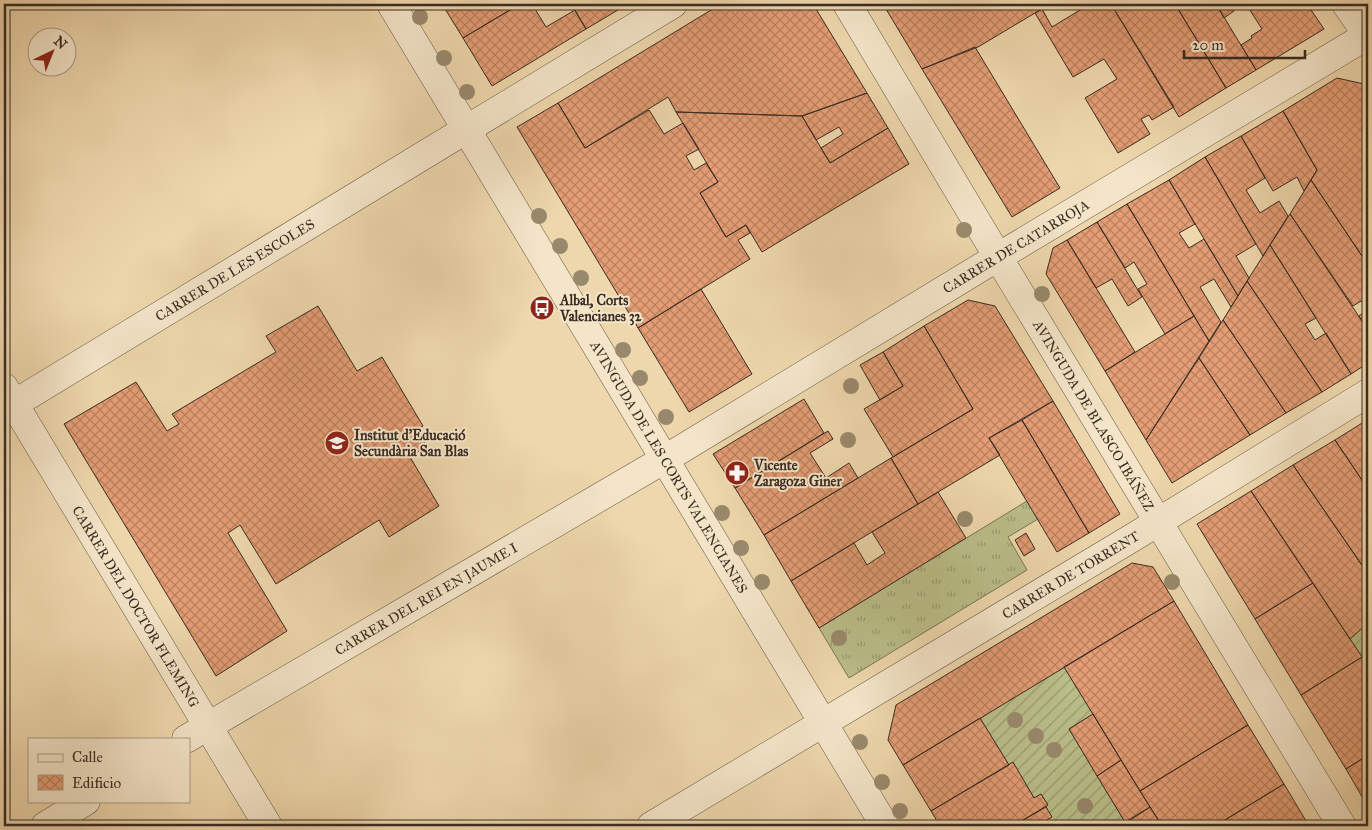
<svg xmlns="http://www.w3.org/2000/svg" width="1372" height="830" font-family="'IM FELL Great Primer',serif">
	<defs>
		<pattern id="grass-tufts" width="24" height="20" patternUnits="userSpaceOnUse" patternTransform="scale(1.25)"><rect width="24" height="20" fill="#babe89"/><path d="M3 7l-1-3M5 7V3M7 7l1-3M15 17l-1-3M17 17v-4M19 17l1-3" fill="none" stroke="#989b70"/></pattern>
		<pattern id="garden-furrows" width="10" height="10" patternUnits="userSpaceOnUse" patternTransform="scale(1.25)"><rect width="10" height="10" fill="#babe89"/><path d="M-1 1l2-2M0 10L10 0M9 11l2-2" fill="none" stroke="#989b70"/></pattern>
		<pattern id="building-cross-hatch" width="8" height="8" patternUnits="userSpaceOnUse" patternTransform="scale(1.25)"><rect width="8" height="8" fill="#e49d74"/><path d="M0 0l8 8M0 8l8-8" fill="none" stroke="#ba805f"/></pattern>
	</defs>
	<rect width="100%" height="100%" fill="#eed7ac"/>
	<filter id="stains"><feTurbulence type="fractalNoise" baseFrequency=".004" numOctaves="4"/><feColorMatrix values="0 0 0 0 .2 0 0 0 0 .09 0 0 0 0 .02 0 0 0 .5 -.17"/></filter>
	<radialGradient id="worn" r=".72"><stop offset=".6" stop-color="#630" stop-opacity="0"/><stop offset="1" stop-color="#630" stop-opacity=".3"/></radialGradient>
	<path fill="url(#grass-tufts)" stroke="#7a7556" d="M1027,501L1038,519L1008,537L1027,570L849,678L819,628Z"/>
	<path fill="url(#garden-furrows)" stroke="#7a7556" d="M1368,623V665L1350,639Z
		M1064,667L1093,714L1069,729L1125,822L1118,826H1042L1040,824L1051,817L1046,807L1048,805L1041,794L1034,798L1013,763L1009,765L980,718Z"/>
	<path fill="url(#building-cross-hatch)" stroke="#392c23" d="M442,4H520L463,38Z
		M520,4H532L546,27L575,10L586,29L492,86L463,38Z
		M571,4H628L586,29Z
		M721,4H813L867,93L802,116L676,112L668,97L585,148L558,103Z
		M883,4H1050L978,47L922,69Z
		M1090,4H1111L1174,107L1152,120L1149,115L1141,119L1150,134L1118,153L1085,98L1117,79L1104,59L1073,77L1035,13L1042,9L1052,27Z
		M1111,4H1175L1226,88L1179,117Z
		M1175,4H1216L1256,70L1226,88Z
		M1216,4H1240L1232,8L1234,11L1224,18Z
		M1246,4H1307L1324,29L1256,70L1241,45L1252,38L1251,36L1262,29Z
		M975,47L1060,188L1012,217L922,69Z
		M1337,78L1364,84L1368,91V265L1311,180L1317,170L1283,111Z
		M867,93L888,128L830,163L821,148L843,134L839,127L816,140L802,116Z
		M558,103L585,148L649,110L664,134L683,123L699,149L686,156L694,170L706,163L718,182L700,193L726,237L746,225L750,233L738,240L750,259L638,328L517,127Z
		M1283,111L1317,170L1304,191L1297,177L1273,191L1241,136Z
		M676,112L802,116L830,163L888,128L909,164L762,252L746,225L726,237L700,193L718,182Z
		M1241,136L1265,178L1246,190L1260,213L1279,201L1288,216L1263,256L1205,157Z
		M1205,157L1256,244L1236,256L1249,278L1238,296L1169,180Z
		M1169,180L1195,224L1179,233L1189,248L1204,239L1238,296L1231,307L1214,279L1200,287L1221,322L1209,341L1127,204Z
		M1311,180L1368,265V330L1359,316L1368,309L1361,301L1353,306L1290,214Z
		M1127,204L1194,316L1165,334L1138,289L1147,284L1134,262L1125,268L1097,222Z
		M1290,214L1368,330V363L1351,374L1270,245Z
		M1097,222L1142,297L1128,306L1112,279L1096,288L1067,240Z
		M1067,240L1135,352L1105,371L1046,274L1053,248Z
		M1270,245L1316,318L1305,324L1315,340L1326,333L1351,374L1322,392L1247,281Z
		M1247,281L1322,392L1286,413L1223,320Z
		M701,289L752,374L689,412L638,328Z
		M968,300L995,306L1053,401L989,438L1000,455L918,504L891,458L973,409L924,326Z
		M318,306L357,371L382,357L423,426L416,430L427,446L410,457L439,506L389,537L379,520L276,584L240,525L228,533L287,631L216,676L64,424L136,382L167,431L179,424L172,414L276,352L266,336Z
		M1194,316L1209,341L1146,440L1105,371Z
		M1223,320L1286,413L1250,435L1199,358Z
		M924,326L973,409L893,457L864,409L903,386L883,352Z
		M883,352L903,386L880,400L860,365Z
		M1199,358L1250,435L1172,483L1146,440Z
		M804,399L824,433L735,488L713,454Z
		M1053,401L1120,514L1089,533L1022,420Z
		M1022,420L1089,533L1057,552L989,438Z
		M1367,420L1368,421V489L1335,440Z
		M828,431L833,439L810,453L826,478L849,463L858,478L764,535L735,488Z
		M1335,440L1368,489V574L1293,465Z
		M891,458L918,504L791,581L764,535Z
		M1293,465L1368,574V623L1350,639L1251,491Z
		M1251,491L1313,583L1255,619L1197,524Z
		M938,492L966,538L819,628L791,581L854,543L867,565L885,553L872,532Z
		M1026,533L1035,549L1024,556L1015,540Z
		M1132,563L1153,567L1174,601L903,765L888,740L896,705Z
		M1313,583L1362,657L1301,695L1255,619Z
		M1174,601L1248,725L1140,791L1064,667Z
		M1362,657L1368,665V755L1346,769L1301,695Z
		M1093,714L1121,760L1097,776L1069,729Z
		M980,718L1009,765L931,811L903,765Z
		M1248,725L1284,784L1215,826H1162L1140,791Z
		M1368,755V807L1346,769Z
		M1121,760L1150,807L1125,822L1097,776Z
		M1013,762L1034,798L1041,794L1048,805L1013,826H940L931,811Z
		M1284,784L1309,826H1215Z
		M1046,807L1052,817L1040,824L1042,826H1013Z
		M1150,807L1162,826H1132L1129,821Z"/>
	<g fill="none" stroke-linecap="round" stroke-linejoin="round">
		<defs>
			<g id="minor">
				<path id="s1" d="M847,4L998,257L1342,826"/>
				<path d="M1346,4L1368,36"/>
				<path id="s2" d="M4,387L268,826"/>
				<path id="s3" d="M4,410L673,4"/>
				<path id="s4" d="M186,739L665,459L998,257L1368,35"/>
				<path d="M45,826L86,801"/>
				<path id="s5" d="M651,826L1132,538L1368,393"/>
			</g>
			<g id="tertiary">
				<path id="s6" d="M391,4L885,826"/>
			</g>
		</defs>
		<use href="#minor" stroke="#665745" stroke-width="29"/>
		<use href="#tertiary" stroke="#665745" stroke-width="29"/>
		<use href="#minor" stroke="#f4e5c9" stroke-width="28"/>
		<use href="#tertiary" stroke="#f4e5c9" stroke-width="28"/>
	</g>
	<g fill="#99896c">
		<circle cx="420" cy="17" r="8"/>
		<circle cx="444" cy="58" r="8"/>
		<circle cx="467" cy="92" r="8"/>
		<circle cx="539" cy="216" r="8"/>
		<circle cx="964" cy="230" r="8"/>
		<circle cx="560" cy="246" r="8"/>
		<circle cx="581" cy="278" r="8"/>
		<circle cx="1042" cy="294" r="8"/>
		<circle cx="623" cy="350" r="8"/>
		<circle cx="640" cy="378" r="8"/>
		<circle cx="851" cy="386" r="8"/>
		<circle cx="666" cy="417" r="8"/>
		<circle cx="848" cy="440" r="8"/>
		<circle cx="722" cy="513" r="8"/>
		<circle cx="965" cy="519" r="8"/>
		<circle cx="741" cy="548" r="8"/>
		<circle cx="762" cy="582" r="8"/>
		<circle cx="1172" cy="582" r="8"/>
		<circle cx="839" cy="638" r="8"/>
		<circle cx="1015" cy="720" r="8"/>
		<circle cx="1036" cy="736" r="8"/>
		<circle cx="860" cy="742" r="8"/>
		<circle cx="1054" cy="750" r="8"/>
		<circle cx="882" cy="782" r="8"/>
		<circle cx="1085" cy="806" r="8"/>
		<circle cx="900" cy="811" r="8"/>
	</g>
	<defs>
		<symbol id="bus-disc" viewBox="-11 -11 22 22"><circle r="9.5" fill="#8f2418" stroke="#f4e5c9"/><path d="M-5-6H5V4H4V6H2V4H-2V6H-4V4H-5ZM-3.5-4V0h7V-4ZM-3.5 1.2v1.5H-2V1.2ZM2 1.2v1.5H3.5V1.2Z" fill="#fff"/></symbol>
		<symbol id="school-disc" viewBox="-11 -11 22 22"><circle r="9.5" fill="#8f2418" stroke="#f4e5c9"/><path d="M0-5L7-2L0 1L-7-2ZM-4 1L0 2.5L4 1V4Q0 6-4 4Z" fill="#fff"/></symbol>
		<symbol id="pharmacy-disc" viewBox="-11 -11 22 22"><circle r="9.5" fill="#8f2418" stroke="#f4e5c9"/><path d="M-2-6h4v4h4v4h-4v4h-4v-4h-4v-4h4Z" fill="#fff"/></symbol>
	</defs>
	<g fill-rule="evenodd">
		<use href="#bus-disc" x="528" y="294" width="28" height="28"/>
		<use href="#school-disc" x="323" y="429" width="28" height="28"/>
		<use href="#pharmacy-disc" x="723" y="459" width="28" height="28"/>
	</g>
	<g text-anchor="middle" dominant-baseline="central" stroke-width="4" stroke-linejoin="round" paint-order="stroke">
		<g font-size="14" fill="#392c23" stroke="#f4e5c9">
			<text stroke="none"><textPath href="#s4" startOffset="965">CARRER DE CATARROJA</textPath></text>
			<text stroke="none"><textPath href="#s3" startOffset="270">CARRER DE LES ESCOLES</textPath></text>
			<text stroke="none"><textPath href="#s1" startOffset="480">AVINGUDA DE BLASCO IBÁÑEZ</textPath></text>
			<text stroke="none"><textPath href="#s6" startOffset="540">AVINGUDA DE LES CORTS VALENCIANES</textPath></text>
			<text stroke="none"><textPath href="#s5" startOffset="489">CARRER DE TORRENT</textPath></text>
			<text stroke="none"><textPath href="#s4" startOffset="278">CARRER DEL REI EN JAUME I</textPath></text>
			<text stroke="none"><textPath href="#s2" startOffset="256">CARRER DEL DOCTOR FLEMING</textPath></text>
		</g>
		<g font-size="14" font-weight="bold" fill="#392c23" stroke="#f4e5c9" text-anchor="start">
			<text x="560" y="300">Albal, Corts<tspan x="560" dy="16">Valencianes 32</tspan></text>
			<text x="354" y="435">Institut d'Educació<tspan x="354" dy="16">Secundària San Blas</tspan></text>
			<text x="754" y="465">Vicente<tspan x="754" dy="16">Zaragoza Giner</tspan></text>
		</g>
	</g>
	<rect width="1372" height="830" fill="none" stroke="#eed7ac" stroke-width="20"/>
	<rect x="5" y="5" width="1362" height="820" fill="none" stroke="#392c23" stroke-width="2.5"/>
	<rect x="10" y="10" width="1352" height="810" fill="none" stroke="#392c23"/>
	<rect x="28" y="738" width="162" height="65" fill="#f4e5c9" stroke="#a99b87"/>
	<rect x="38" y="754" width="25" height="8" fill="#f4e5c9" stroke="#a99b87"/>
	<text x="72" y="762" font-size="15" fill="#392c23">Calle</text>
	<rect x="38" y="775" width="25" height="15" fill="url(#building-cross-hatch)" stroke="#a99b87"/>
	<text x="72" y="788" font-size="15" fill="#392c23">Edificio</text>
	<g transform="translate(52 52) rotate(43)"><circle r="24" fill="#f4e5c9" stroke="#a99b87"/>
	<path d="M0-4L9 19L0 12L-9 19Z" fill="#8f2418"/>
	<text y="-8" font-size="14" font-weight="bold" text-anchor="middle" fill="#392c23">N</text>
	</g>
	<path d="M1184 50v8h121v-8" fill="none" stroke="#392c23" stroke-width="2.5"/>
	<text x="1192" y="50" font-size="15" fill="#392c23" stroke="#f4e5c9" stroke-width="4" paint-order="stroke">20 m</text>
	<rect width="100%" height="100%" filter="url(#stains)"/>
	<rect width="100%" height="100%" fill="url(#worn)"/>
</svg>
